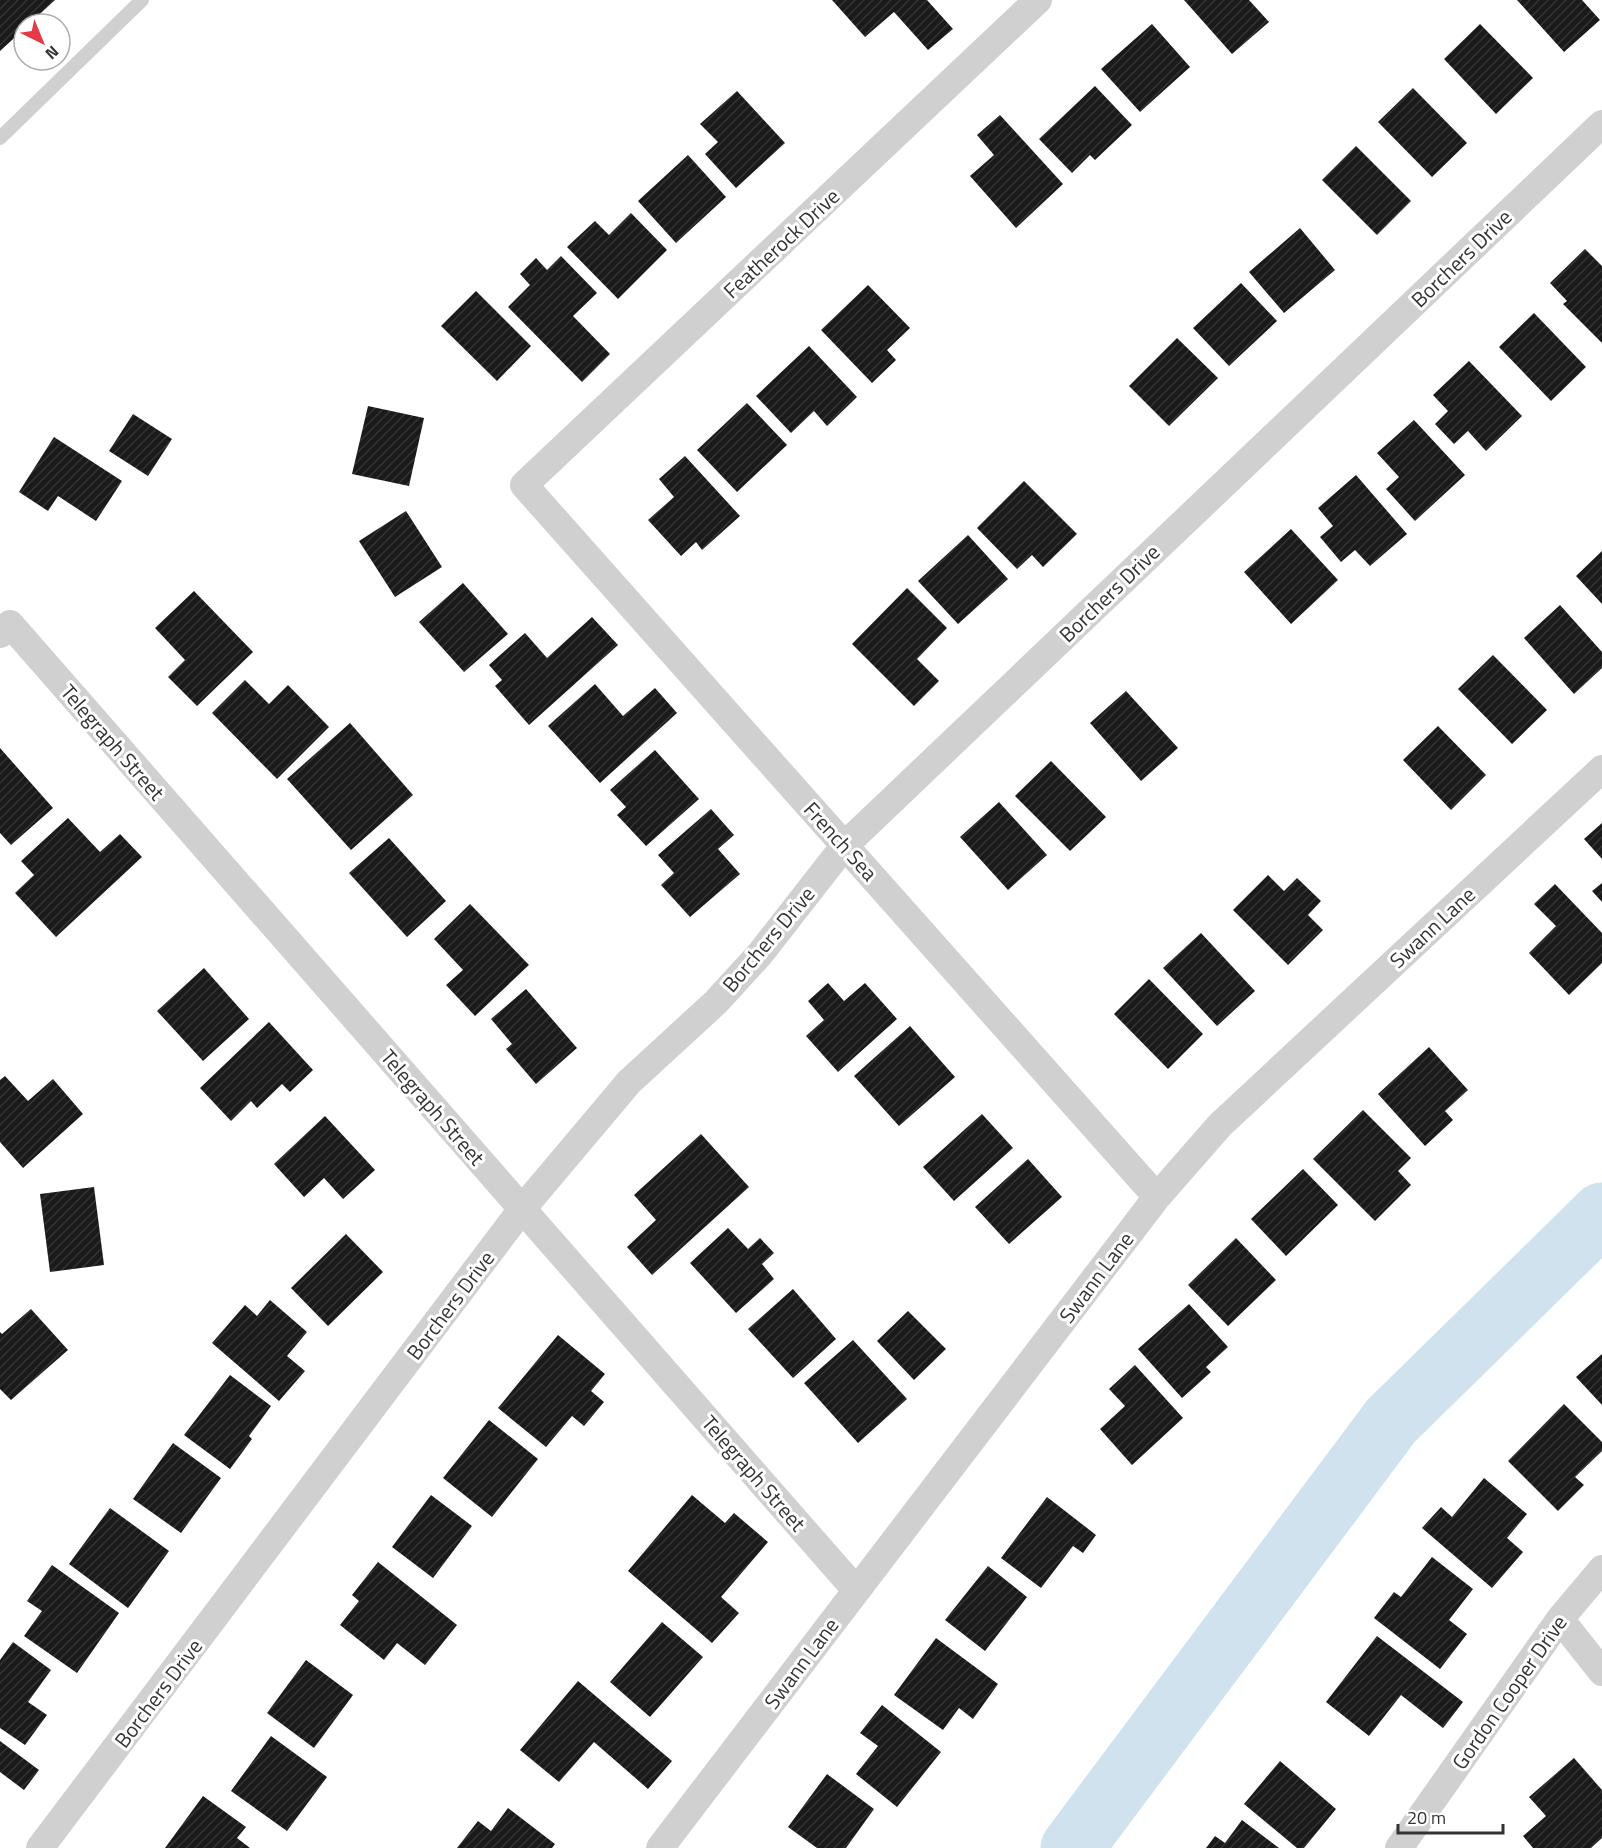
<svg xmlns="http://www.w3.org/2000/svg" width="1602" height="1848" font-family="'Titillium Web',sans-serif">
	<defs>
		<pattern id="building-hatch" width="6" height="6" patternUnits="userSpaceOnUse" patternTransform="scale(1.5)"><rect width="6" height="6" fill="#1a1a1a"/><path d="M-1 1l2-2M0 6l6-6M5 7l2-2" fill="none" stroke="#333"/></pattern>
	</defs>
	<rect width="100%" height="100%" fill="#fff"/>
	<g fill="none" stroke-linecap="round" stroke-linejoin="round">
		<path stroke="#cfe2ee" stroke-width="63" d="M1072,1848L1391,1421L1602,1214"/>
	</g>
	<path fill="url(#building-hatch)" d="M0,0H55L29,24H24V29L0,51Z
		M832,0H927L953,29L928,50L894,12L865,37Z
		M1184,0H1249L1269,22L1232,54Z
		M1517,0H1582L1600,20L1564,52Z
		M1152,24L1190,67L1140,112L1101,69Z
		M1480,24L1533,78L1496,114L1444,59Z
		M1095,86L1132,125L1095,160L1090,155L1072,173L1039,139Z
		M1413,88L1467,143L1432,177L1378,122Z
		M737,91L785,143L736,188L705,154L718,142L700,124Z
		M1000,115L1063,184L1016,228L970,176L994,155L977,135Z
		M1356,146L1411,201L1377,235L1322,180Z
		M688,155L726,197L676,243L638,201Z
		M631,213L667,250L618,299L567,247L595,221L609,235Z
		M1300,228L1335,270L1284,313L1249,272Z
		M1585,249L1602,266V343L1563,304L1567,301L1550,283Z
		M561,256L597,293L573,316L610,354L582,382L508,307L530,285L520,274L536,258L547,270Z
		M1241,283L1277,321L1229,366L1193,328Z
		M868,285L910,328L887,350L896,360L872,383L821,330Z
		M476,291L531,346L497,381L441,326Z
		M1534,313L1586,367L1551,401L1499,347Z
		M1177,338L1218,378L1169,426L1129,386Z
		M809,346L857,397L827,426L814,411L791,433L756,396Z
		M1469,361L1522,416L1486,451L1468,431L1454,444L1435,424L1448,411L1433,395Z
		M747,403L787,445L737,492L697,450Z
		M368,406L424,418L409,486L352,474Z
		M133,414L172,439L148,476L109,451Z
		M1414,420L1465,475L1415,521L1386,489L1399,477L1377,453Z
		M54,437L122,481L96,521L58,496L48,511L19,492Z
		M685,456L740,516L702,550L696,542L681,556L648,520L674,497L659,479Z
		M1356,475L1407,534L1370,566L1355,550L1341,562L1320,537L1333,526L1318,508Z
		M1024,481L1077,534L1043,567L1032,555L1017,569L977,528Z
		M406,511L442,567L395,597L359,541Z
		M1291,529L1338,580L1291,624L1244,572Z
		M968,535L1008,579L958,624L918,581Z
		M1602,551V604L1576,576Z
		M463,583L508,634L464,672L419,622Z
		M907,588L947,628L917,659L939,681L914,706L852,644Z
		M194,591L253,652L197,706L168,677L185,660L155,628Z
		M1560,605L1602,652V668L1574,694L1524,638Z
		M592,617L618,645L529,725L495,686L502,680L489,665L525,633L547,658Z
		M1493,655L1547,710L1512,744L1458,689Z
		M245,680L269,704L288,685L329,727L277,779L212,713Z
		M595,684L623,716L655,688L677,713L600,783L548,726Z
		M1126,691L1178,748L1141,781L1090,723Z
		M350,723L413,795L351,850L287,779Z
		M1438,726L1486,775L1451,810L1403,760Z
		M0,748L53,808L11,845L0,833Z
		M655,750L699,799L646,846L617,815L626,807L610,790Z
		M1051,761L1106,817L1070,851L1015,796Z
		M999,802L1047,855L1008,890L960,837Z
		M711,809L734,835L718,849L740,874L690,917L661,885L674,873L658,855Z
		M68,818L100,852L120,834L142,857L56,937L15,893L34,875L21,861Z
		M1602,823V859L1584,839Z
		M389,838L446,901L407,937L349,873Z
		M1268,875L1284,891L1297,878L1321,901L1308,915L1323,930L1288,965L1233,910Z
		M1602,883V902L1592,891Z
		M1555,884L1602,933V963L1569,995L1529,953L1556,926L1534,904Z
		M470,904L529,965L475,1016L446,985L463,970L434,939Z
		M1201,933L1255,991L1217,1026L1163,968Z
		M204,968L249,1019L203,1061L157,1011Z
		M1149,979L1203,1034L1168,1069L1114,1014Z
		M828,983L844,1001L865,983L897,1019L838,1072L806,1036L824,1020L808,1001Z
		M526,989L577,1048L536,1084L506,1049L512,1044L491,1019Z
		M269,1022L313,1070L290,1092L282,1084L257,1108L251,1101L231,1121L200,1088Z
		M910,1026L955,1077L899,1126L854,1076Z
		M1429,1047L1468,1090L1445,1111L1453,1120L1425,1146L1378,1094Z
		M5,1076L28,1101L53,1079L83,1114L23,1168L0,1142V1080Z
		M1363,1110L1411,1158L1398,1171L1411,1185L1375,1221L1313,1159Z
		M982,1114L1013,1148L954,1201L923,1167Z
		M325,1116L375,1170L343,1199L324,1178L304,1197L274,1164Z
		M701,1134L749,1187L652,1275L627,1247L656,1220L634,1195Z
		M1028,1159L1062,1197L1009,1244L975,1207Z
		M1303,1169L1338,1205L1286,1256L1251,1219Z
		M94,1187L104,1265L50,1272L40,1194Z
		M728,1228L748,1249L760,1238L774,1253L762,1264L774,1279L736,1313L690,1263Z
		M346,1234L383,1272L328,1326L291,1288Z
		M1236,1238L1276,1280L1228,1326L1188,1285Z
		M793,1289L836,1339L793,1378L748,1329Z
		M270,1300L307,1332L287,1356L305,1371L279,1401L212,1343L245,1305L257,1316Z
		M1189,1304L1228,1347L1206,1367L1211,1372L1182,1398L1138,1349Z
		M31,1309L68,1350L11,1400L0,1389V1332L2,1334Z
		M908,1311L946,1349L914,1380L877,1341Z
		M558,1335L605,1374L591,1391L604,1402L584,1426L572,1416L546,1447L498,1408Z
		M853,1340L907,1399L858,1443L804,1383Z
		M1602,1354V1405L1576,1377Z
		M1135,1365L1183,1418L1132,1465L1100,1429L1125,1406L1109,1389Z
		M230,1375L271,1406L249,1436L252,1439L230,1469L184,1435Z
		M1564,1404L1602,1442V1451L1575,1477L1584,1485L1558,1511L1508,1461Z
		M489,1420L538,1459L492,1517L443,1478Z
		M173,1443L221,1478L181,1533L133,1499Z
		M1484,1478L1527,1514L1507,1538L1523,1552L1492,1588L1422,1528L1441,1507L1452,1517Z
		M431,1495L472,1526L433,1578L392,1547Z
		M692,1495L725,1523L734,1513L768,1542L721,1597L739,1613L712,1643L628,1571Z
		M1047,1497L1096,1535L1083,1553L1073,1546L1041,1588L1001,1558Z
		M110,1508L169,1551L128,1608L69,1564Z
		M1432,1557L1473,1589L1449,1620L1467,1634L1440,1669L1374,1618L1394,1592L1401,1597Z
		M378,1562L457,1625L425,1665L397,1643L384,1660L340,1625L359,1601L352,1595Z
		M52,1565L119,1613L77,1673L24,1636L42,1611L27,1601Z
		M988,1566L1027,1597L985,1651L945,1620Z
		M662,1622L703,1657L650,1717L610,1682Z
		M1377,1636L1463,1702L1443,1728L1401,1695L1369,1736L1326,1702Z
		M936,1638L998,1684L973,1719L959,1708L943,1730L894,1695Z
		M13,1642L51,1670L28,1702L47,1715L25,1745L0,1728V1660Z
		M306,1660L353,1695L314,1748L267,1713Z
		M578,1681L672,1761L648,1789L594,1742L559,1782L520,1750Z
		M882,1705L941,1752L897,1807L856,1774L878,1746L860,1733Z
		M271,1736L327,1777L287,1831L231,1791Z
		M0,1741L39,1770L24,1790L0,1772Z
		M1574,1758L1602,1790V1838L1591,1848H1533L1523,1836L1546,1816L1529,1797Z
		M1280,1761L1336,1809L1304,1848H1297L1244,1804Z
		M827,1774L874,1809L846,1848H817L788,1827Z
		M203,1796L246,1827L237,1838L250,1848H165Z
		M508,1808L555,1844L552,1848H457L478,1821L491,1831Z
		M1242,1820L1279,1848H1206L1215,1836L1225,1843Z"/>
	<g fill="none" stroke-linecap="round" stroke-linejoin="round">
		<path stroke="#d0d0d0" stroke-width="14" d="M0,138L142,0"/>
		<path stroke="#d0d0d0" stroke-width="28" d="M1038,0L524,485L1157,1197
			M0,634L10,624L856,1590
			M1560,1619L1602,1672
			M40,1848L522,1209L629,1082L716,1002L760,954L845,845L1602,124
			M660,1848L1157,1197L1220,1125L1602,769
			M1399,1848L1560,1619L1602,1569"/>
	</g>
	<g text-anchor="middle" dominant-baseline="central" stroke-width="6" stroke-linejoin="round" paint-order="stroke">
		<g font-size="21" fill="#333" stroke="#fff">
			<text transform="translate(781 243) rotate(-43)">Featherock Drive</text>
			<text transform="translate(1461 258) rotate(-44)">Borchers Drive</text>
			<text transform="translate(1109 593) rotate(-44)">Borchers Drive</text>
			<text transform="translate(113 742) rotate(49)">Telegraph Street</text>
			<text transform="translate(841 841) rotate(48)">French Sea</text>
			<text transform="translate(1432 927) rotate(-43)">Swann Lane</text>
			<text transform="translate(768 939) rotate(-50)">Borchers Drive</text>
			<text transform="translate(433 1107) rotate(49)">Telegraph Street</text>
			<text transform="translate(1096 1277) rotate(-53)">Swann Lane</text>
			<text transform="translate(450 1305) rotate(-53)">Borchers Drive</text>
			<text transform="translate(754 1473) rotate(49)">Telegraph Street</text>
			<text transform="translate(801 1663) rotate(-53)">Swann Lane</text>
			<text transform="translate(1509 1692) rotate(-55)">Gordon Cooper Drive</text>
			<text transform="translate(158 1693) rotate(-53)">Borchers Drive</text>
		</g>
	</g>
	<g transform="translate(42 42) rotate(137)"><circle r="28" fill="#ffffff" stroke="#adadad" stroke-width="1.5"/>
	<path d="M0-4.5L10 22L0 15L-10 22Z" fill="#e63946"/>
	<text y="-9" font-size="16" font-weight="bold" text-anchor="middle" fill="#333333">N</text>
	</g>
	<path d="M1398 1824v9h105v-9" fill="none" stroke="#333333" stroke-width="3"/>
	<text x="1407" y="1824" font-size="18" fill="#333333" stroke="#ffffff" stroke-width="4.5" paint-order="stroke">20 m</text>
</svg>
